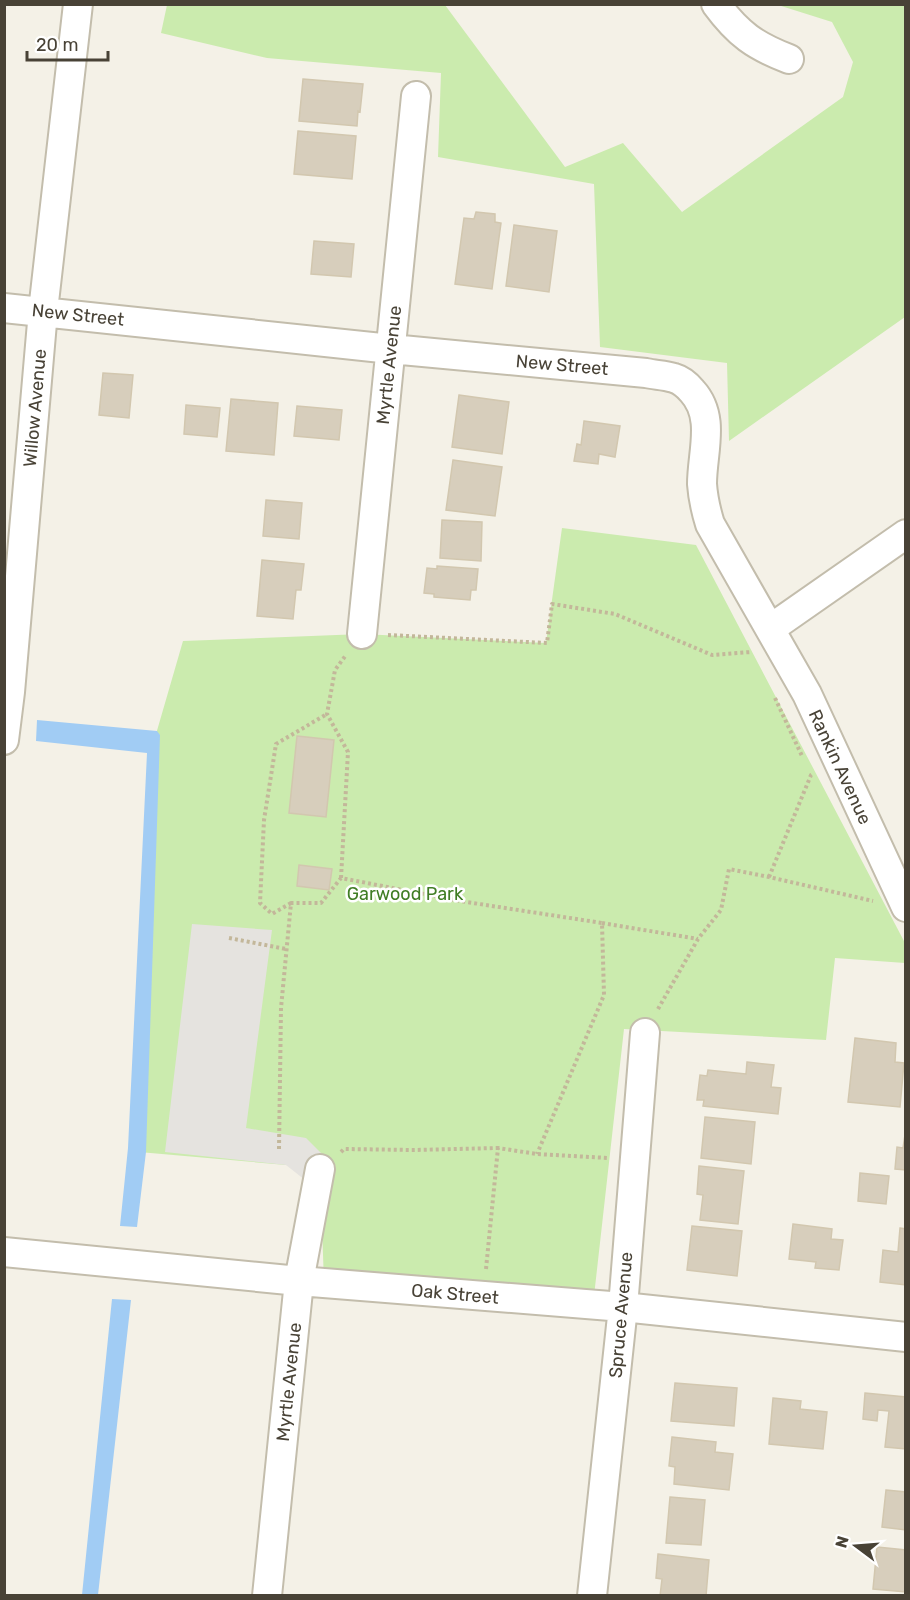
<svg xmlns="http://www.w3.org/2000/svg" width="910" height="1600" font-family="Rubik,sans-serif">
	<rect width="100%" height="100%" fill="#f4f1e7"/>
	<path fill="#cbebae" d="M167,5H445L565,167L623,143L682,212L843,97L853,62L832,22L778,5H905V317L729,441L727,363L600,347L594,184L438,157L441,73L267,58L161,33Z
		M562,528L696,545L905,943V963L835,958L826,1040L624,1029L593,1305L324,1283L320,1169L286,1165L139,1152L154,741L183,641L362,634L546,643Z"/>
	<path fill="#e5e3df" d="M192,924L272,930L246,1128L306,1138L329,1161L305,1180L286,1165L165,1152Z"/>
	<path fill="#a1ccf4" d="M37,720L157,731L160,735L146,1152L137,1227L120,1226L128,1148L147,753L36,741Z
		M112,1299L131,1300L98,1595H82Z"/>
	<path fill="#d7cebc" stroke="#d2c7af" stroke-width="1.5" d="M303,79L363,84L360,112L358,111L357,126L299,121Z
		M298,131L356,136L352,179L294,174Z
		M476,212L495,214V222L501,223L492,289L455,284L464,218L474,219Z
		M514,225L557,231L549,292L506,286Z
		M314,241L354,244L351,277L311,274Z
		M103,373L133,375L129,418L99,415Z
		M459,395L509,402L502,454L452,447Z
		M231,399L278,403L274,455L226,451Z
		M186,405L220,408L217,437L184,434Z
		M297,406L342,410L339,440L294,436Z
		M584,421L620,426L615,457L599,454L598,464L574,461L577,444L581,445Z
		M453,460L502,467L495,516L446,510Z
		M266,500L302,503L299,539L263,536Z
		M442,520L482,522L481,561L440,558Z
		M262,560L304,564L301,590H296L293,619L257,616Z
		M437,566L478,569L476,590H471L470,600L434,597V594L424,593L427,568L437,569Z
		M297,736L334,740L326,817L289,813Z
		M299,865L332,869L329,890L297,886Z
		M855,1038L896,1043L895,1062L904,1063L900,1107L848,1102Z
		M747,1062L774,1065L771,1087L781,1088L778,1114L703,1106L704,1100H697L700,1075L707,1076L708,1070L746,1074Z
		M705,1117L755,1122L751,1164L701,1158Z
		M906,1128V1170L895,1169L897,1147L903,1148Z
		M699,1166L744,1171L738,1224L700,1220L703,1195L697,1194Z
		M860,1173L889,1176L886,1204L858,1201Z
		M793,1224L832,1229L831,1239L843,1240L839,1270L815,1268L816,1262L789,1259Z
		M692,1226L742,1231L737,1276L687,1270Z
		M900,1228L906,1229V1285L880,1282L883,1250L898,1252Z
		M675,1383L737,1388L734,1426L671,1421Z
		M865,1393L906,1397V1449L885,1447L889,1411L878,1410L877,1421L863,1419Z
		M773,1398L801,1401L800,1409L827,1412L823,1449L769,1444Z
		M672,1437L716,1442L715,1452L733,1454L729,1490L674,1484L675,1467L669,1466Z
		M886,1490L906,1492V1530L882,1527Z
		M670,1497L705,1500L701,1545L666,1543Z
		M877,1547L906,1550V1592L873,1589Z
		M658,1554L709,1560L706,1596H660L662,1579L656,1578Z"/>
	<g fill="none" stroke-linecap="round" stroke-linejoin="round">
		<defs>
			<path id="minor" d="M716,4C738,34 755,46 789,59
				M4,308L391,349L646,373C655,375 665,375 674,378C681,380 687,385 692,391C716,417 702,452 702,484C703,498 706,511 710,524L807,694L906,907
				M770,629L906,534
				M362,634L416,96
				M4,740L10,692L43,311L78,4
				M4,1252L299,1281L623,1307L906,1337
				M267,1596L299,1281L320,1169
				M592,1596L623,1307L645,1033"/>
		</defs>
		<use href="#minor" stroke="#c3bdac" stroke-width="32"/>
		<path stroke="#c3b79a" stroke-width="4" stroke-dasharray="3 3" stroke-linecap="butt" d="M388,635L547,643L552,604L615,614L712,655L751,652
			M775,698L802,756
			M769,877L811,775L814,773
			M341,878L348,752L327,714L335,670L346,655
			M291,903L272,914L260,903L264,820L276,744L327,714
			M602,923L698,939
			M229,938L286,949
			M658,1009L698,939L721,910L729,869L769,877L873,901
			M279,1149L281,1008L291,903H321L341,878L460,901L602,923L604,995L537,1154
			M341,1152L344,1149L414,1150L498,1148
			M486,1269L498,1148L537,1154L609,1158"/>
		<use href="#minor" stroke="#fff" stroke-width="28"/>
	</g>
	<g text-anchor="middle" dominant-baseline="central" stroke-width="5" stroke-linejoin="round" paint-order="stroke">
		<g font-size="18" fill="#484236" stroke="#fff">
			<text transform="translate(78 315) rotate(6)">New Street</text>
			<text transform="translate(389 365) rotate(-84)">Myrtle Avenue</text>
			<text transform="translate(562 365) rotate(5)">New Street</text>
			<text transform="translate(35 408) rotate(-85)">Willow Avenue</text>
			<text transform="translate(840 767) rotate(65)">Rankin Avenue</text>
			<text transform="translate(455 1294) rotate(5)">Oak Street</text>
			<text transform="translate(621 1315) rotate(-85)">Spruce Avenue</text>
			<text transform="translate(289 1382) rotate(-84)">Myrtle Avenue</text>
		</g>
		<g font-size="18" fill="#407d25" stroke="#fff">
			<text x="405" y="894">Garwood Park</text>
		</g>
	</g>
	<rect width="910" height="1600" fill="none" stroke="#484236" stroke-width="12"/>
	<g transform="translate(856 1546) rotate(286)" stroke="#ffffff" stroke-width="4.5" paint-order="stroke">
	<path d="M0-4.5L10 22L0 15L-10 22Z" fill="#484236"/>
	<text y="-9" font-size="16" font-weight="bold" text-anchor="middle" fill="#484236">N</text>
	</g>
	<path d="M27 51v9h81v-9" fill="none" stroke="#484236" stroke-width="3"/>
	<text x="36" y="51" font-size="18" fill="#484236" stroke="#ffffff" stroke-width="4.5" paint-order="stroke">20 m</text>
</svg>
